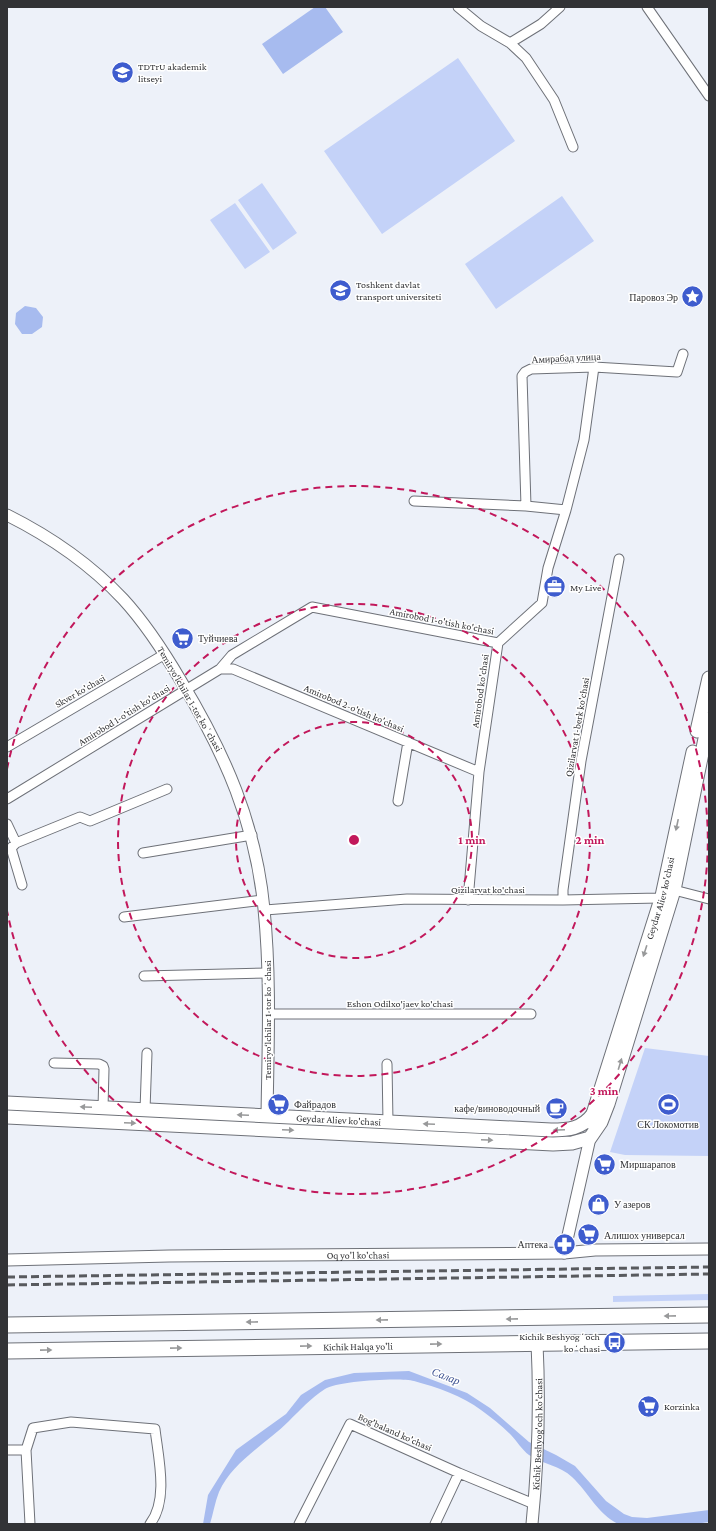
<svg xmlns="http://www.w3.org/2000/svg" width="716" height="1531" font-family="'Crimson Pro',serif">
	<rect width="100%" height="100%" fill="#edf1f9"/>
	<path fill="#c4d2f8" d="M458,58L515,141L382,234L324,151Z
		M262,183L297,233L273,250L238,200Z
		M562,196L594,241L496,309L465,264Z
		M235,203L270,252L245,269L210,220Z
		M645,1048L709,1056V1156L625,1155L610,1152Z
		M709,1294V1300L613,1302V1296Z"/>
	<path fill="#a7bbef" d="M315,7H325L343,32L283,74L262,44Z
		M25,306L36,308L43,317L42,327L32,334H22L15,324L16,313Z
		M409,1371L467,1393L490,1408L529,1442L556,1455L575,1466L606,1501L624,1514L632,1517L647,1518L709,1510V1522L695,1524H618C597,1513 589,1493 572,1477C561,1466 542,1464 529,1455C522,1450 517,1441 511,1435C502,1426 491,1417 481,1410C463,1396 436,1387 414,1381C400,1377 337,1381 325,1389C311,1398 300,1410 289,1421C266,1444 233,1461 219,1492C215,1502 213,1514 210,1524H203L208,1495L236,1450L286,1414L301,1395L325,1380L354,1373Z"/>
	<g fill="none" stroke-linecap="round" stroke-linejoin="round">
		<defs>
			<path id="minor" d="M458,7L481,26L510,43L526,58L554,100L573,147
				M647,7L709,96
				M510,43L541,24L560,7
				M414,501L526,506L566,510
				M526,506L522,376L525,372L531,369L594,367L677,372L683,354
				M220,669H233L479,772
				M7,747L165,654
				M7,799L220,669L232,655L312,607L498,643
				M398,801L408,742
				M7,824L16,843L80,817L90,821L167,789
				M16,843L11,848L22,885
				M143,853L252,835
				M468,900L479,772L498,643L542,603L548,568L566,510L584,440L594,367
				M563,900V890L581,761L619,559
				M265,910L407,899L563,900L659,898L674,890L709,899
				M124,917L263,900
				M144,976L268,973
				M269,1014H531
				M54,1063L99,1064L103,1066L104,1069L103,1108
				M387,1064L388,1122
				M145,1110L147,1053
				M7,1450H26
				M30,1524L26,1450L33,1428L71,1422L155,1429C158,1456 169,1500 150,1524
				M299,1524L350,1424L459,1473L534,1504
				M435,1524L459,1473"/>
			<g id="tertiary">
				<path d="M7,515C49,536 90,564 123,599C146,624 164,652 181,681C225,754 256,824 264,909C271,978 268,1047 267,1116"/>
				<path d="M564,1253L590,1138"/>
				<path id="s1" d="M7,1260L169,1256L564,1253L595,1250L709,1249"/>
				<path id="s2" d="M532,1524C538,1464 540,1404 537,1343"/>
			</g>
			<g id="secondary">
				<path d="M697,731L709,678"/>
				<path id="s3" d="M7,1103L551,1130C568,1130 582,1129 593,1114"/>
				<path d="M7,1117L553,1144L572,1143L590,1138L601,1122L608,1104L674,890L709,719"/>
				<path id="s4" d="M592,1123L593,1114L662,896L693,752"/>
			</g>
			<g id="trunk">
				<path d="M7,1325L709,1315"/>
				<path id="s5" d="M7,1351L709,1341"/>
			</g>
		</defs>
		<use href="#minor" stroke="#6e7178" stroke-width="11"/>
		<use href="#tertiary" stroke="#6e7178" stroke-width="13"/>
		<use href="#secondary" stroke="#6e7178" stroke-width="15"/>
		<use href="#trunk" stroke="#6e7178" stroke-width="17"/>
		<use href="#minor" stroke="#fff" stroke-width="9"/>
		<use href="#tertiary" stroke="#fff" stroke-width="11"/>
		<use href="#secondary" stroke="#fff" stroke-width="13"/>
		<use href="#trunk" stroke="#fff" stroke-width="15"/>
		<path stroke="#585a5e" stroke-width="3" stroke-dasharray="8 4" stroke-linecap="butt" d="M7,1277L709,1267
			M7,1285L709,1274"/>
	</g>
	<defs><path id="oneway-solid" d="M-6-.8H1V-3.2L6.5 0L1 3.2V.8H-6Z"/></defs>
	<g fill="#98999a">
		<use href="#oneway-solid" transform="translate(677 825) rotate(102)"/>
		<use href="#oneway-solid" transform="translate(645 951) rotate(108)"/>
		<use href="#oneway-solid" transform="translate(620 1064) rotate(-73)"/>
		<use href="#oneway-solid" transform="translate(86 1107) rotate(-177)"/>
		<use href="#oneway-solid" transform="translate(243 1115) rotate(-177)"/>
		<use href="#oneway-solid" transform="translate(130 1123) rotate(3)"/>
		<use href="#oneway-solid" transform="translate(429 1124) rotate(-177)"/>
		<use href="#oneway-solid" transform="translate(288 1130) rotate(3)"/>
		<use href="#oneway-solid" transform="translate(559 1130) rotate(178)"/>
		<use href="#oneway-solid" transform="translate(487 1140) rotate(3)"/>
		<use href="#oneway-solid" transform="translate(670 1316) rotate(179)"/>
		<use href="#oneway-solid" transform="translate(512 1319) rotate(179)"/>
		<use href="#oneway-solid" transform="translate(382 1320) rotate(179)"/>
		<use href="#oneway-solid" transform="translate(252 1322) rotate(179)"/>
		<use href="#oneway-solid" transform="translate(436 1344) rotate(-1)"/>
		<use href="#oneway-solid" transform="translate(306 1346) rotate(-1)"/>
		<use href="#oneway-solid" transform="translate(176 1348) rotate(-1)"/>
		<use href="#oneway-solid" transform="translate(46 1350) rotate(-1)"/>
	</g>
	<g fill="none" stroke="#c2185b" stroke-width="2" stroke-dasharray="7 5">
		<circle cx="354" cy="840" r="118"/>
		<circle cx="354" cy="840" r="236"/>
		<path d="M7 769A354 354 0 1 1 7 911"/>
	</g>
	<defs>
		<symbol id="university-disc" viewBox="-11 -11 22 22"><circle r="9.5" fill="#3e5cce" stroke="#fff"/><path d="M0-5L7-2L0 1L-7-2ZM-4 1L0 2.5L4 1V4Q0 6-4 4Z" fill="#fff"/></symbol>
		<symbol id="sight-disc" viewBox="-11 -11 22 22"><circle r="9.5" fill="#3e5cce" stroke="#fff"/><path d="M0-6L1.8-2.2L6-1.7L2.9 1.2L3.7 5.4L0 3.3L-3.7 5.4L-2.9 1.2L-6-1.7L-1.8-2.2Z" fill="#fff"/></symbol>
		<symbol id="office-disc" viewBox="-11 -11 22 22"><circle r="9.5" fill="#3e5cce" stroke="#fff"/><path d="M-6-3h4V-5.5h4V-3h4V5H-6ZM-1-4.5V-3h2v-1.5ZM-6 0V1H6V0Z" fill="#fff"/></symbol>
		<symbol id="supermarket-disc" viewBox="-11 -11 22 22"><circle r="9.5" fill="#3e5cce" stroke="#fff"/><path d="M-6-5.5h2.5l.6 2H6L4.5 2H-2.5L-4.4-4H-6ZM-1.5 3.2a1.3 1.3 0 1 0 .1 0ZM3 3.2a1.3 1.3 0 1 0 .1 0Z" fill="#fff"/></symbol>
		<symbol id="stadium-disc" viewBox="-11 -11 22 22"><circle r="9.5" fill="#3e5cce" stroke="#fff"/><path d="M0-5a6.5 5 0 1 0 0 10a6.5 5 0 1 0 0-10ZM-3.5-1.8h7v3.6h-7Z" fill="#fff"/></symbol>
		<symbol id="cafe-disc" viewBox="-11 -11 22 22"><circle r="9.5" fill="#3e5cce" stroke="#fff"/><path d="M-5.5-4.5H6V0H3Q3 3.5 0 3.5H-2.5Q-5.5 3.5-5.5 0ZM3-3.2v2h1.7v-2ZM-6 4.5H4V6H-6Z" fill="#fff"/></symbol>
		<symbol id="shop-disc" viewBox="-11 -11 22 22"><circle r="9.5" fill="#3e5cce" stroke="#fff"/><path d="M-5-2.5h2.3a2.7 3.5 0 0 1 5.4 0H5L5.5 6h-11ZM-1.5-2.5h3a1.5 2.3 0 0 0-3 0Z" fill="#fff"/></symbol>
		<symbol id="pharmacy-disc" viewBox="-11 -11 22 22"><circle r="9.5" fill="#3e5cce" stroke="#fff"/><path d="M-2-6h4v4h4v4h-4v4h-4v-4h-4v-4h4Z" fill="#fff"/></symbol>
		<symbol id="bus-disc" viewBox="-11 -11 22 22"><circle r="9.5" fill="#3e5cce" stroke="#fff"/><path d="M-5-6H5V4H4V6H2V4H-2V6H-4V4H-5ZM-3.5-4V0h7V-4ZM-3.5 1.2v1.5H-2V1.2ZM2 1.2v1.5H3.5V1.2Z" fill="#fff"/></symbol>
	</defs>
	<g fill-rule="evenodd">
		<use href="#university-disc" x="110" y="60" width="25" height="25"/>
		<use href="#university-disc" x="328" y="278" width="25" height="25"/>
		<use href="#sight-disc" x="680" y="284" width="25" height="25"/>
		<use href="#office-disc" x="542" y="574" width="25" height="25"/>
		<use href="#supermarket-disc" x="170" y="626" width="25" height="25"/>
		<use href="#supermarket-disc" x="266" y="1092" width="25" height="25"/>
		<use href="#stadium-disc" x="656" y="1092" width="25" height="25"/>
		<use href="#cafe-disc" x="544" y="1096" width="25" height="25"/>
		<use href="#supermarket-disc" x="592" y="1152" width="25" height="25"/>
		<use href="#shop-disc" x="586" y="1192" width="25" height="25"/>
		<use href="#supermarket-disc" x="576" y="1222" width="25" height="25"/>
		<use href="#pharmacy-disc" x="552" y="1232" width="25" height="25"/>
		<use href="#bus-disc" x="602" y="1330" width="25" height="25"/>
		<use href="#supermarket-disc" x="636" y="1394" width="25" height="25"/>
	</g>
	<g text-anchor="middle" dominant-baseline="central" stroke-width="3" stroke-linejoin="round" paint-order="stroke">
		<g font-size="10" fill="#323336" stroke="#fff" text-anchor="start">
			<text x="138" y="66">TDTrU akademik<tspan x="138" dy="12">litseyi</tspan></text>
			<text x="356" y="284">Toshkent davlat<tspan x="356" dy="12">transport universiteti</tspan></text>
			<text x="678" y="297" text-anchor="end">Паровоз Эр</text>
			<text x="570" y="587">My Live</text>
			<text x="198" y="638">Туйчиева</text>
			<text x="294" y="1104">Файрадов</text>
			<text x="540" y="1108" text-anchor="end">кафе/виноводочный</text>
			<text x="668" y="1124" text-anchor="middle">СК Локомотив</text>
			<text x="620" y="1164">Миршарапов</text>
			<text x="614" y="1204">У азеров</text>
			<text x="604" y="1235">Алишох универсал</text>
			<text x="548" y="1244" text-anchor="end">Аптека</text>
			<text x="600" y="1336" text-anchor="end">Kichik Beshyogʻoch<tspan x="600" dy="12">koʻchasi</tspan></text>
			<text x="664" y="1406">Korzinka</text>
		</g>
		<g font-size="10" fill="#323336" stroke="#fff">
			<text transform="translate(566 358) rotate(-3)">Амирабад улица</text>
			<text transform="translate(442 621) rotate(11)">Amirobod 1-o'tish ko'chasi</text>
			<text transform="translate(80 691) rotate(-30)">Skver ko'chasi</text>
			<text transform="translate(480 691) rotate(-82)">Amirobod ko'chasi</text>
			<text transform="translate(190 699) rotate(60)">Temiryo‘lchilar 1-tor koʻchasi</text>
			<text transform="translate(354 708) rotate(23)">Amirobod 2-o'tish ko'chasi</text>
			<text transform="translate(124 715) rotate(-32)">Amirobod 1-o'tish ko'chasi</text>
			<text transform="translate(577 727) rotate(-80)">Qizilarvat 1-berk ko'chasi</text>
			<text x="488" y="889">Qizilarvat ko'chasi</text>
			<text stroke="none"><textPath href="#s4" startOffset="235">Geydar Aliev ko'chasi</textPath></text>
			<text x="400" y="1003">Eshon Odilxo'jaev ko'chasi</text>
			<text transform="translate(267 1020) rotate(-90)">Temiryo‘lchilar 1-tor koʻchasi</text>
			<text stroke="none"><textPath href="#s3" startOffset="332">Geydar Aliev ko'chasi</textPath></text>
			<text stroke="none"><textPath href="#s1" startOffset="351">Oq yo'l ko'chasi</textPath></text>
			<text stroke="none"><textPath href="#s5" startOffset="351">Kichik Halqa yo'li</textPath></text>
			<text transform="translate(395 1432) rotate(24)">Bog'baland ko'chasi</text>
			<text stroke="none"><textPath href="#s2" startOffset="90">Kichik Beshyog'och ko'chasi</textPath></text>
		</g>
		<g font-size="11" font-style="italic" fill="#3d5292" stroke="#fff">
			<text transform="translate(446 1376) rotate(21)">Салар</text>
		</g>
	</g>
	<circle cx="354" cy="840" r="6" fill="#c2185b" stroke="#fff" stroke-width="2"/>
	<g font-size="12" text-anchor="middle" font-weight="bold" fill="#c2185b" stroke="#fff" stroke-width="3" stroke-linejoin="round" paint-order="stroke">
		<text x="472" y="844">1 min</text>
		<text x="590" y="844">2 min</text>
		<text x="604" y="1095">3 min</text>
	</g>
	<rect width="716" height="1531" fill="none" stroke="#323336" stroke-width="16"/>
</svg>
